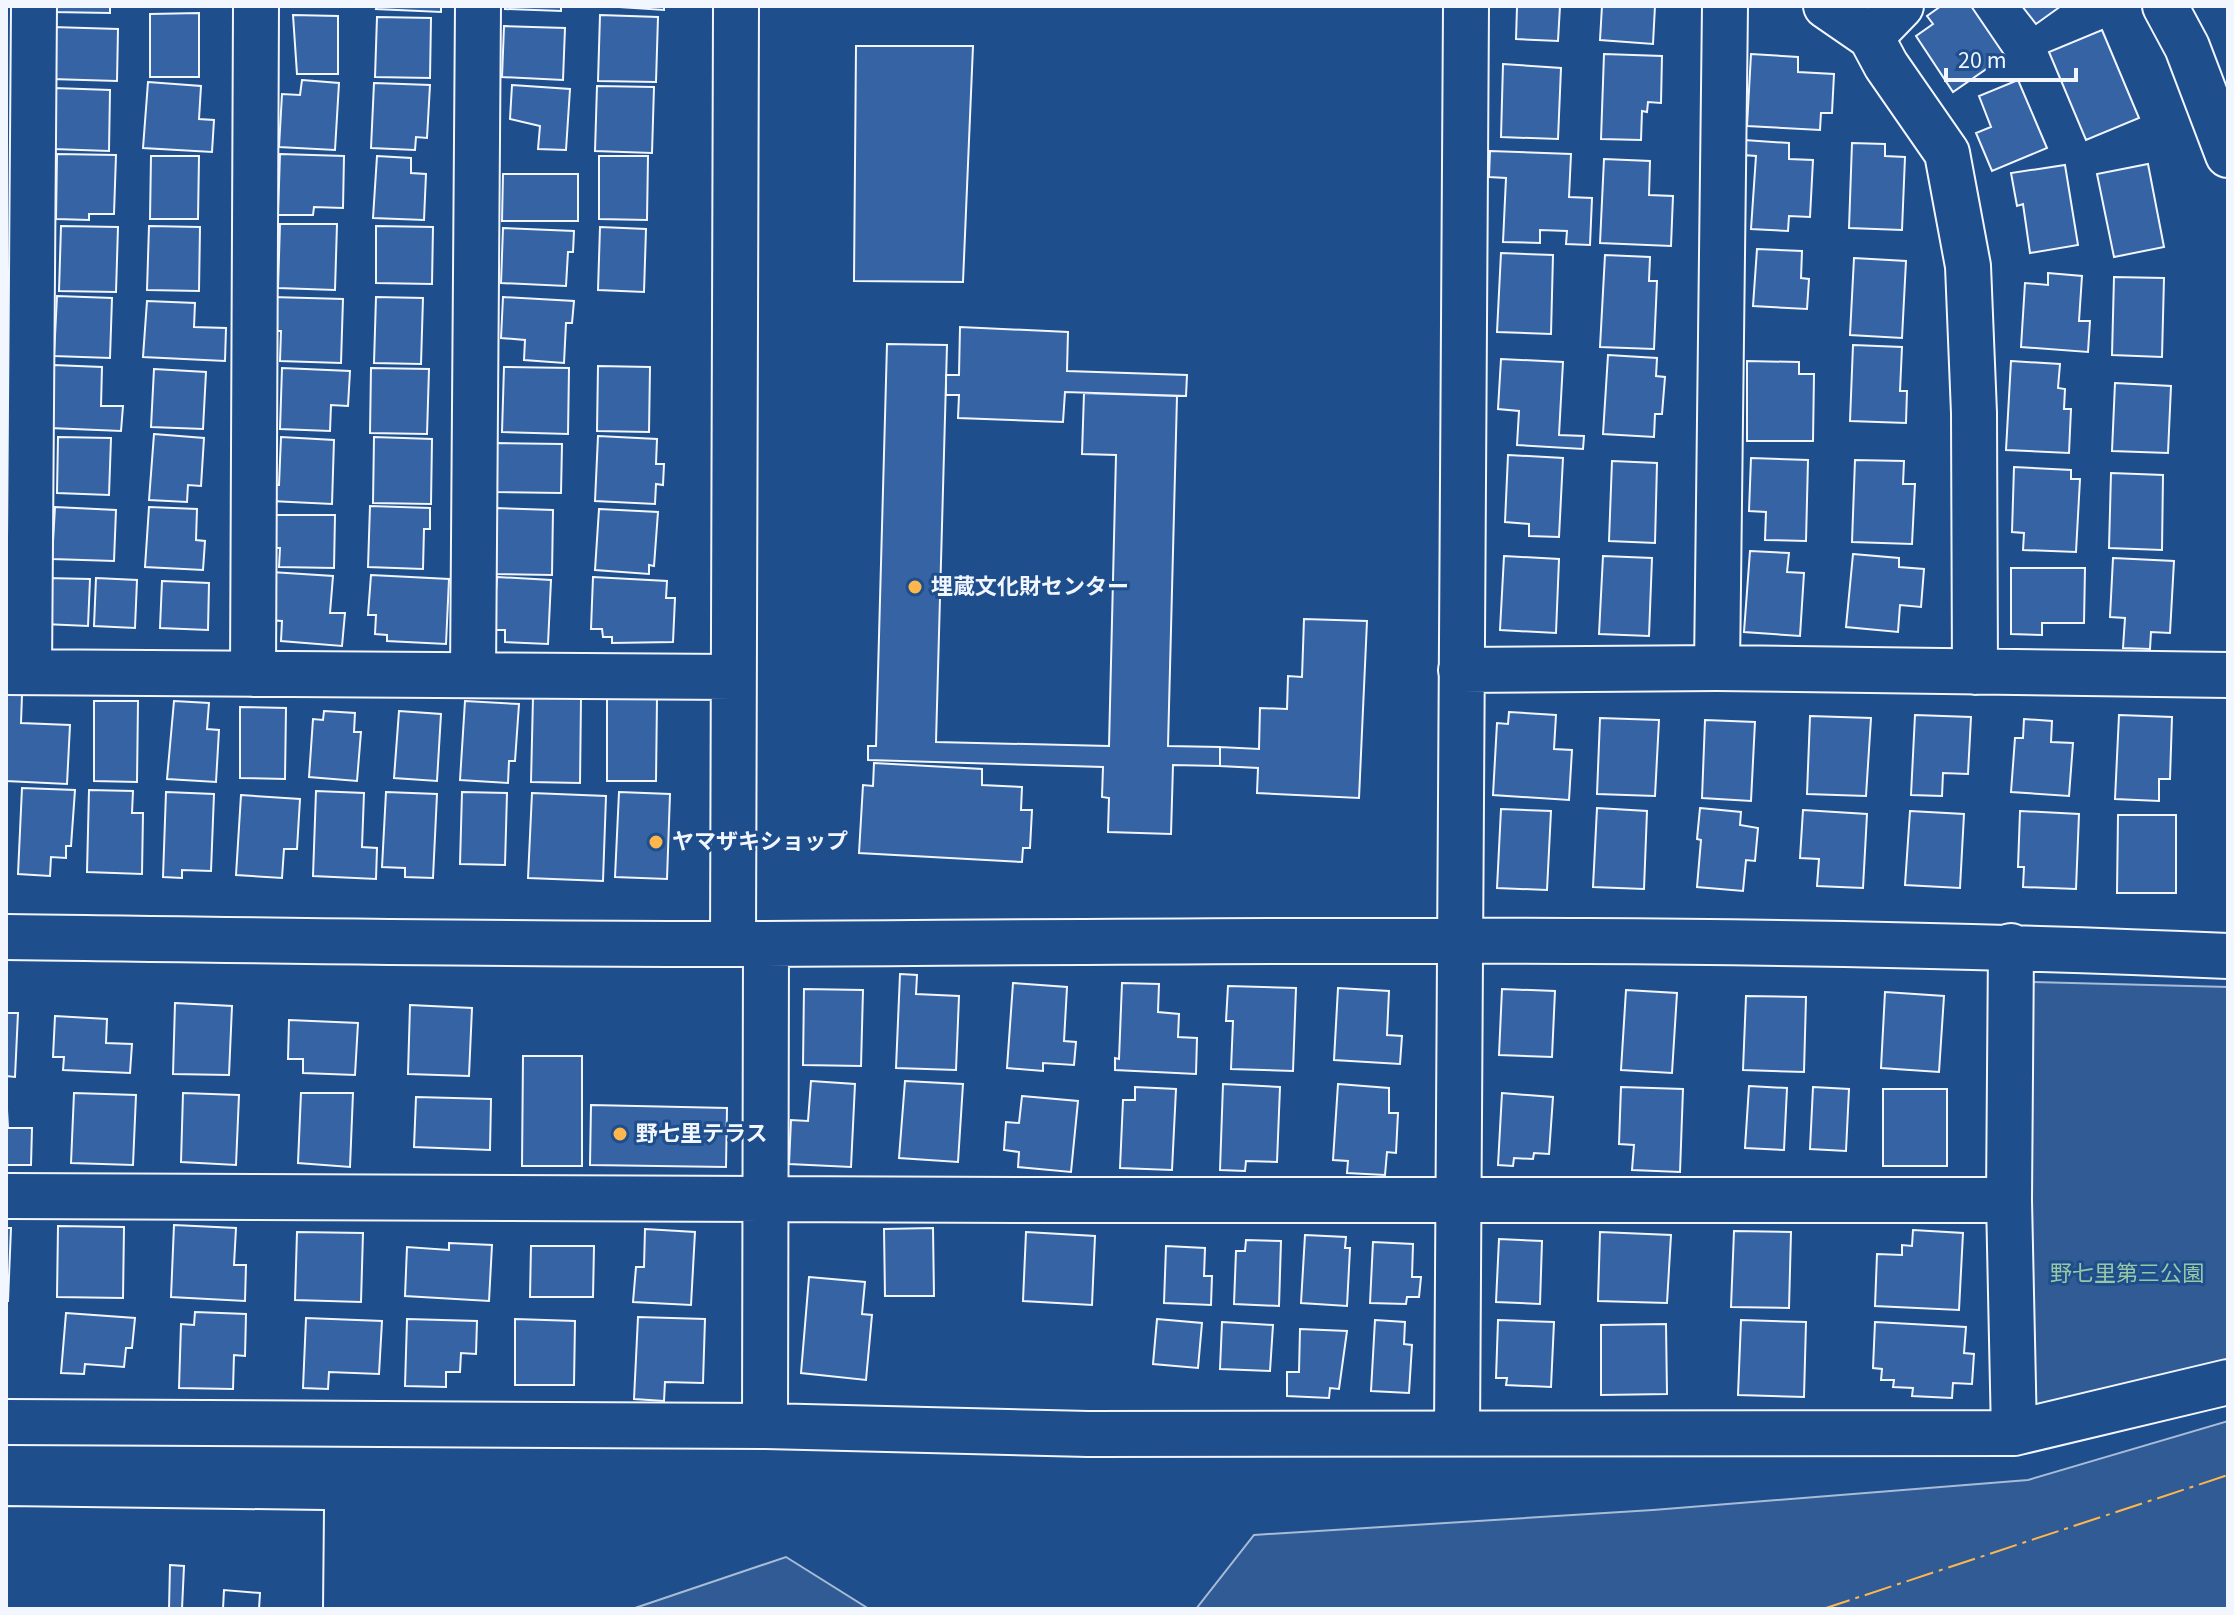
<svg xmlns="http://www.w3.org/2000/svg" width="2234" height="1615" font-family="'Source Sans 3','Noto Sans JP',sans-serif">
	<rect width="100%" height="100%" fill="#1f4e8c"/>
	<path fill="#305b95" stroke="#a8bbd7" stroke-width="2" d="M2031,982L2228,987V1359L2022,1424Z
		M2228,1421V1609H1196L1254,1535L1653,1510L2028,1480Z
		M786,1557L869,1609H632Z"/>
	<path fill="#3563a3" stroke="#f2f6ff" stroke-width="2" fill-rule="evenodd" d="M52,6H110V13L52,12Z
		M377,6H441V12L376,9Z
		M505,6H561V11L505,9Z
		M604,6H664V10Z
		M1497,6H1560L1558,41L1516,39L1517,7Z
		M1602,6H1655L1653,44L1600,40Z
		M1941,6H1971L2005,56L1953,92L1916,36L1933,24L1927,16Z
		M2022,6H2061L2036,24Z
		M199,13V77H150V14Z
		M293,15L338,16V74H297Z
		M600,15L658,17L656,82L598,81Z
		M377,17L431,18L430,78L375,77Z
		M504,26L565,28L563,80L502,77Z
		M52,27L118,29L117,81L51,79Z
		M2102,30L2139,118L2086,140L2049,52Z
		M856,46H973L963,282L854,281Z
		M1604,54L1662,56L1661,103L1648,102L1647,112L1642,111L1641,140L1601,139Z
		M1751,54L1798,57V72L1834,74L1832,113H1821L1820,130L1747,126Z
		M1503,64L1561,68L1558,139L1501,137Z
		M302,80L339,83L335,150L279,147L282,94L300,95Z
		M2018,80L2047,148L1992,171L1976,133L1991,127L1979,96Z
		M148,82L201,86L199,119L214,120L212,152L143,148Z
		M374,83L430,85L427,138L416,137L415,150L371,148Z
		M512,85L570,89L566,150L538,149L540,126L510,119Z
		M597,86L654,87L652,153L595,151Z
		M54,88L110,90L109,151L53,149Z
		M1744,140L1789,143V159L1813,160L1810,217L1789,216L1788,231L1751,229L1756,156L1743,155Z
		M1852,143L1885,144V156L1905,157L1902,230L1849,228Z
		M1490,151L1571,154L1569,197L1592,198L1590,245L1566,244L1567,231L1540,230V243L1503,242L1506,178L1489,177Z
		M57,154L116,155L114,214H89V220L56,219Z
		M280,154L344,156L343,208L314,207L313,215H278Z
		M151,156H199L198,219H150Z
		M377,156L411,158V173L426,174L424,220L373,218Z
		M599,156H648L647,220L599,219Z
		M1604,159L1650,161L1649,195L1673,196L1671,246L1600,243Z
		M2148,164L2164,247L2114,257L2097,174Z
		M2065,165L2078,245L2030,253L2023,204L2017,206L2011,173Z
		M503,174H578V221H502Z
		M280,224H337L335,290L278,288Z
		M61,226L118,227L116,292L59,291Z
		M149,226L200,227L199,291L147,290Z
		M376,226L433,227L432,284L376,283Z
		M600,227L646,229L644,292L598,290Z
		M503,228L574,231L573,252H568L566,286L501,283Z
		M1757,249L1802,251L1801,278L1809,279L1807,309L1753,306Z
		M1501,253L1553,255L1551,334L1497,332Z
		M1605,255L1650,257L1649,281H1657L1654,349L1600,347Z
		M1854,258L1906,261L1902,338L1850,335Z
		M2048,273L2082,276L2079,321H2090L2088,352L2021,347L2025,283L2048,285Z
		M2114,277L2164,278L2162,357L2112,355Z
		M57,296L112,298L110,358L54,356Z
		M272,297L343,299L341,363L280,361L281,331H270Z
		M376,297L423,298L421,364L374,363Z
		M503,297L574,301L572,323H566L564,363L524,360L525,340L501,338Z
		M147,301L195,303L194,327L226,328L225,361L143,357Z
		M960,327L1068,332L1067,371L1187,375L1186,396L1065,392L1063,422L958,418L959,395H946V375H959Z
		M887,344L947,345L936,742L1109,746L1116,455L1082,454L1084,393L1177,396L1168,746L1220,747V766L1173,765L1171,834L1108,832L1109,798L1102,797L1103,767L868,760V746H876Z
		M1853,345L1902,347L1900,391H1907L1906,423L1850,421Z
		M1608,355L1657,358L1656,376L1665,377L1662,414H1655L1654,437L1603,434Z
		M1501,359L1563,362L1559,435L1584,436L1583,449L1517,445L1519,411L1498,409Z
		M1747,361L1799,362V374H1814L1813,441H1747Z
		M2011,361L2060,364L2058,388L2065,389L2064,409H2071L2069,453L2006,450Z
		M53,365L102,367L101,406H123L121,431L50,428Z
		M598,366L650,367L649,432L597,431Z
		M504,367L569,368L568,434L502,432Z
		M282,368L350,371L348,406L331,405L330,431L280,429Z
		M371,368L429,369L427,434L370,433Z
		M154,369L206,372L203,429L151,427Z
		M2115,383L2171,386L2168,453L2112,451Z
		M154,434L204,438L201,486L188,485L187,502L149,500Z
		M598,436L657,439L656,464H664L663,485L656,484L655,504L595,501Z
		M58,437L111,438L109,495L57,493Z
		M281,437L334,440L332,504L271,501V485H279Z
		M374,437L432,439L431,504L373,503Z
		M497,443L562,444L561,493L497,492Z
		M1508,455L1563,458L1559,537L1529,536V524L1505,522Z
		M1751,458L1808,460L1806,541L1765,540L1766,512L1749,511Z
		M1855,460L1904,461L1903,484H1915L1912,544L1852,542Z
		M1612,461L1657,463L1655,543L1609,541Z
		M2014,467L2071,470V479H2080L2076,552L2023,550L2024,533L2012,532Z
		M2111,473L2163,475L2162,550L2109,548Z
		M370,506L430,508V529H424L423,569L368,567Z
		M55,507L116,510L114,561L52,559Z
		M149,507L197,509L196,540L205,541L203,570L145,567Z
		M495,508L553,510L552,575L494,574Z
		M599,509L658,512L654,566L649,565V574L595,570Z
		M274,515H335L334,568L279,567L280,548H273Z
		M1750,551L1789,553L1787,572L1804,573L1800,636L1744,632Z
		M1853,554L1899,558V567L1924,569L1921,607L1900,605L1898,632L1846,627Z
		M1504,556L1559,559L1556,633L1500,630Z
		M1603,556L1652,558L1649,636L1599,634Z
		M2113,558L2174,561L2170,633L2151,632L2150,649L2123,648L2125,618L2110,617Z
		M2011,568H2085L2084,623H2042V635L2011,634Z
		M271,572L333,576L330,613H345L342,646L281,641L282,621L267,620Z
		M371,575L449,579L446,644L387,641V635L375,634L376,615H368Z
		M497,577L551,580L548,644L505,642V630H493Z
		M593,577L667,581L666,598H675L673,642L612,643V637H603L602,629H591Z
		M46,578L90,579L88,626L44,624Z
		M96,578L137,580L135,628L94,626Z
		M162,581L209,583L208,630L160,628Z
		M1304,619L1367,621L1359,798L1257,793L1258,768L1220,766V747L1259,749L1260,708L1287,709L1288,676L1302,677Z
		M6,694L22,695L21,723L70,725L67,784L6,781Z
		M533,697L581,698L580,783L531,782Z
		M607,697L657,698L656,781H607Z
		M94,701H138L137,782L94,781Z
		M174,701L209,703L207,729L219,730L216,782L167,779Z
		M465,701L519,704L515,761H509L508,783L460,780Z
		M240,707L286,708L285,779L240,778Z
		M324,711L355,713L354,732H361L357,781L309,777L313,719L323,720Z
		M399,711L441,714L437,781L394,778Z
		M1509,712L1556,715L1554,749L1572,750L1569,800L1493,795L1497,723L1508,724Z
		M1915,715L1971,717L1968,774L1943,773L1942,796L1911,795Z
		M2119,715L2172,717L2170,779H2159V801L2115,799Z
		M1810,716L1871,718L1866,796L1807,794Z
		M1600,718L1659,720L1655,796L1597,794Z
		M2024,719L2052,721L2051,742L2073,743L2069,796L2011,792L2015,738H2023Z
		M1705,720L1755,722L1751,801L1702,798Z
		M874,763L982,769V785L1022,787L1021,810H1032L1030,848H1023L1022,862L859,853L863,785L873,786Z
		M22,788L75,790L71,846H66V858L51,857L50,876L18,874Z
		M89,790L133,791L132,813H143L142,874L87,872Z
		M316,791L364,793L362,847L377,848L376,879L313,876Z
		M166,792L214,794L211,871L182,870V878L163,877Z
		M386,792L437,794L433,878L405,877V868L382,867Z
		M462,792L507,793L505,865L460,864Z
		M619,792L670,794L667,879L615,877Z
		M532,793L606,796L603,881L528,878Z
		M241,795L300,799L297,849H284L282,878L236,875Z
		M1597,808L1647,811L1644,889L1593,887Z
		M1700,808L1741,812L1740,825L1758,828L1755,861L1746,860L1743,891L1697,887L1701,840L1697,839Z
		M1501,809L1551,811L1547,890L1497,888Z
		M1803,810L1867,814L1863,888L1817,886L1819,859L1800,858Z
		M1910,811L1964,814L1960,888L1905,885Z
		M2020,811L2079,814L2076,889L2023,887L2024,867H2018Z
		M2118,815H2176V893H2117Z
		M900,974L917,975L916,994L959,996L956,1070L896,1068Z
		M1013,983L1067,987L1064,1041L1076,1042L1074,1065L1043,1063V1071L1007,1068Z
		M1122,983L1159,984L1158,1012L1179,1014L1178,1037L1197,1038L1196,1074L1115,1070V1058L1119,1059Z
		M1228,986L1296,988L1293,1071L1231,1069L1233,1021H1226Z
		M1338,988L1389,991L1387,1035L1402,1036L1400,1064L1334,1060Z
		M804,989L863,990L861,1066L803,1065Z
		M1502,989L1555,991L1552,1057L1499,1055Z
		M1626,990L1677,993L1672,1073L1621,1070Z
		M1885,992L1944,996L1939,1072L1881,1068Z
		M1746,996L1806,997L1804,1072L1743,1070Z
		M175,1003L232,1006L229,1075L173,1074Z
		M410,1005L472,1008L469,1076L408,1074Z
		M6,1013H18L15,1077L6,1076Z
		M55,1016L107,1019L106,1043L132,1044L130,1073L63,1070L64,1057H53Z
		M289,1020L358,1023L355,1075L303,1073V1059H288Z
		M523,1056H582V1166H522Z
		M811,1081L855,1084L851,1167L789,1164L791,1120L808,1121Z
		M905,1081L963,1084L958,1162L899,1158Z
		M1223,1084L1280,1087L1277,1162L1246,1161L1245,1171L1220,1170Z
		M1338,1084L1389,1088V1113H1398L1396,1153L1387,1152L1385,1175L1347,1173L1348,1161L1333,1160Z
		M1749,1086L1787,1088L1784,1150L1745,1148Z
		M1135,1087L1176,1089L1172,1170L1120,1168L1123,1100H1135Z
		M1621,1087L1683,1089L1680,1172L1632,1170L1634,1145L1619,1144Z
		M1813,1087L1849,1089L1846,1151L1810,1149Z
		M1883,1089H1947V1166H1883Z
		M6,1092L8,1128H32L31,1165H6Z
		M74,1093L136,1095L133,1165L71,1163Z
		M183,1093L239,1095L236,1165L181,1162Z
		M301,1093H353L350,1167L298,1163Z
		M1502,1093L1553,1097L1549,1154L1534,1153L1533,1159L1514,1158L1513,1166L1498,1165Z
		M1022,1096L1078,1101L1071,1172L1018,1167L1019,1152L1004,1150L1006,1122L1019,1123Z
		M416,1097L491,1099L490,1150L414,1147Z
		M591,1105L727,1108L726,1167L590,1165Z
		M174,1225L236,1228L234,1265H246L245,1301L171,1297Z
		M58,1226L124,1227L123,1298L57,1297Z
		M6,1228H11L8,1301H6Z
		M933,1228L934,1296H885L884,1229Z
		M645,1229L695,1232L691,1305L633,1302L636,1267H644Z
		M1913,1230L1963,1233L1959,1310L1875,1306L1877,1254L1902,1255V1245L1912,1246Z
		M1734,1231L1791,1232L1789,1308L1731,1307Z
		M297,1232L363,1233L361,1302L295,1300Z
		M1026,1232L1095,1236L1092,1305L1023,1301Z
		M1600,1232L1671,1235L1667,1303L1598,1301Z
		M1305,1235L1346,1237L1345,1248H1350L1347,1306L1301,1303Z
		M1499,1239L1542,1241L1540,1304L1496,1302Z
		M1246,1240L1281,1241L1279,1306L1234,1304L1236,1251H1245Z
		M1373,1242L1413,1244L1412,1277H1421L1419,1297H1407L1406,1304L1370,1303Z
		M449,1243L492,1245L489,1301L405,1296L407,1247L449,1250Z
		M531,1246H594L593,1297H530Z
		M1166,1246L1205,1248L1204,1276H1212L1211,1305L1164,1303Z
		M809,1277L865,1282L862,1314L872,1315L866,1380L801,1373Z
		M195,1312L246,1314L245,1356L234,1355L233,1389L179,1388L181,1324L194,1325Z
		M66,1313L135,1318L132,1348H126L124,1367L85,1364L84,1374L61,1373Z
		M638,1317L705,1319L703,1383L665,1382L664,1401L634,1399Z
		M306,1318L382,1321L379,1374L329,1372L328,1389L303,1388Z
		M407,1319L477,1321L476,1354L461,1353L460,1372H446V1387L405,1386Z
		M515,1319L575,1321L574,1385H515Z
		M1157,1319L1202,1323L1198,1368L1153,1364Z
		M1375,1320L1405,1322L1404,1344L1412,1345L1409,1393L1371,1391Z
		M1498,1320L1554,1322L1551,1387L1506,1385L1507,1378H1496Z
		M1741,1320L1806,1322L1804,1397L1738,1395Z
		M1222,1322L1273,1325L1270,1371L1220,1369Z
		M1875,1322L1966,1327L1964,1353L1974,1354L1972,1384L1953,1383L1952,1398L1912,1396L1913,1388L1893,1387L1894,1380H1881L1882,1369L1873,1368Z
		M1666,1324L1667,1394L1601,1395V1325Z
		M1300,1329L1347,1331L1339,1389L1330,1388L1329,1398L1287,1396V1372H1299Z
		M6,1506L324,1510L323,1609H259L260,1593L224,1590L223,1609H6ZM170,1565L184,1566L182,1609H169Z
		M6,1506L324,1510L323,1609H259L260,1593L224,1590L223,1609H6Z"/>
	<g fill="none" stroke-linecap="round" stroke-linejoin="round">
		<defs>
			<path id="minor" d="M1826,6L1871,37L1886,65L1947,153L1968,266L1974,413L1975,672
				M2165,6L2187,47L2228,155
				M1871,37L1901,6
				M1717,668L1725,6
				M1461,670L1717,668L2228,675
				M6,672L733,677
				M29,672L34,6
				M253,674L256,6
				M473,675L478,6
				M6,937C259,940 512,945 765,944C1253,941 1741,934 2228,956
				M733,944L736,6
				M2011,946L2009,1200L2014,1433
				M6,1196C674,1197 1341,1204 2009,1200
				M6,1422L765,1426L1088,1434L2014,1433L2228,1382
				M765,1426L766,944
				M1457,1433L1466,6"/>
		</defs>
		<use href="#minor" stroke="#f2f6ff" stroke-width="48"/>
		<use href="#minor" stroke="#1f4e8c" stroke-width="44"/>
		<path stroke="#ffb74d" stroke-width="2" stroke-dasharray="28 6 4 6" stroke-linecap="butt" d="M1823,1609L2228,1475"/>
	</g>
	<g fill="#ffb74d" stroke="#1f4e8c" stroke-width="3">
		<circle cx="915" cy="587" r="8"/>
		<circle cx="656" cy="842" r="8"/>
		<circle cx="620" cy="1134" r="8"/>
	</g>
	<g text-anchor="middle" dominant-baseline="central" stroke-width="6" stroke-linejoin="round" paint-order="stroke">
		<g font-size="22" font-weight="bold" fill="#f2f6ff" stroke="#1f4e8c" text-anchor="start">
			<text x="931" y="587">埋蔵文化財センター</text>
			<text x="672" y="842">ヤマザキショップ</text>
			<text x="636" y="1134">野七里テラス</text>
		</g>
		<g font-size="22" fill="#97c8a6" stroke="#1f4e8c">
			<text x="2127" y="1274">野七里第三公園</text>
		</g>
	</g>
	<rect width="2234" height="1615" fill="none" stroke="#f2f6ff" stroke-width="16"/>
	<path d="M1946 68v12h130v-12" fill="none" stroke="#f2f6ff" stroke-width="4"/>
	<text x="1958" y="68" font-size="24" fill="#f2f6ff" stroke="#1f4e8c" stroke-width="6" paint-order="stroke">20 m</text>
</svg>
